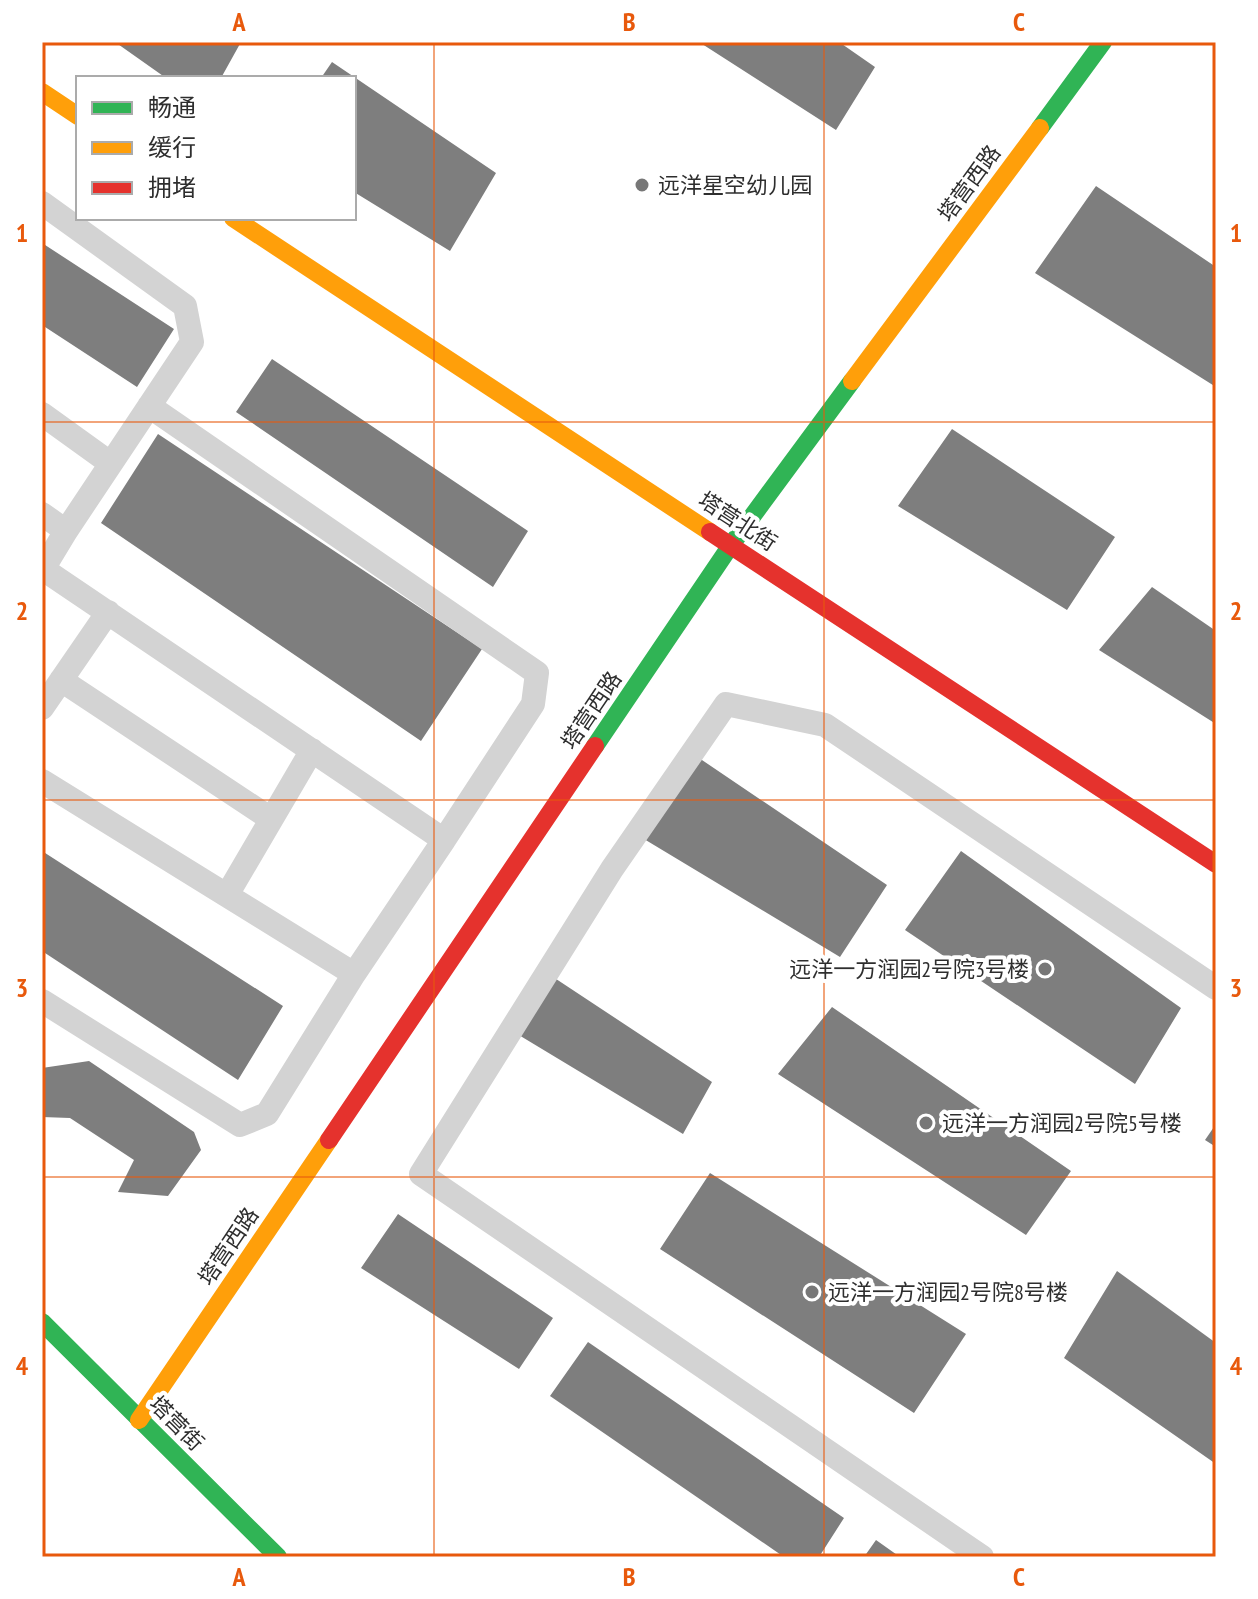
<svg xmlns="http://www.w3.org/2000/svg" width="1258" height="1599" font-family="'PT Sans Narrow','Noto Sans SC',sans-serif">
	<rect width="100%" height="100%" fill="#fff"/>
	<path fill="#7e7e7e" d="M115,42H241L221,78H166Z
		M699,42H839L875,67L836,130Z
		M332,62L496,173L450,251L354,192V78H321Z
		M1096,186L1216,267V387L1035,273Z
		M42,243L174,329L137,387L42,325Z
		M272,359L528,531L493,587L236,412Z
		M952,429L1115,537L1067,610L898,506Z
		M158,434L482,649L421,741L101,523Z
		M1152,587L1216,631V724L1099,650Z
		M699,758L887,885L840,957L644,839Z
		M42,851L283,1006L238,1080L42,951Z
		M961,851L1181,1008L1135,1084L905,930Z
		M544,971L712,1082L683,1134L507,1028Z
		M832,1007L1071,1171L1026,1235L778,1074Z
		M89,1061L194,1132L201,1150L168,1196L118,1192L134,1160L70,1118L42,1117V1068Z
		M1216,1124V1147L1205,1140Z
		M710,1173L966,1334L914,1413L660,1249Z
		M398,1214L553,1318L519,1369L361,1268Z
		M1117,1271L1216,1343V1464L1064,1358Z
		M588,1342L844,1518L819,1557H784L550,1396Z
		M876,1540L900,1557H864Z"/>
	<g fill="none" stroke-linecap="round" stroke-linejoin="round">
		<path stroke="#d3d3d3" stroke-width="24" d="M42,203L185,306L192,342L66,531L42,514
			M42,414L110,463
			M66,531L43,569L444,840L533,704L537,673L149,406
			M61,680L271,819
			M42,708L108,612
			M42,781L354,974L444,840
			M227,895L312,750
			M42,1001L240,1125L267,1114L354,974
			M982,1557L421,1174L612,869L726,704L825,725L1216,988"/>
		<path stroke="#30b455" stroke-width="18" d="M1040,128L1103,42
			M595,746L731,545L852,381
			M42,1322L278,1557"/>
		<path stroke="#ff9f0a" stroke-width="18" d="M42,92L78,116
			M233,218L710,532
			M852,381L1040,128
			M139,1420L329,1140"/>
		<path stroke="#e5322d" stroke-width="18" d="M710,532L1216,864
			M329,1140L595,746"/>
	</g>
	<path fill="none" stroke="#e8590c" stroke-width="2" stroke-opacity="0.55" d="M434,42V1557M824,42V1557M42,422H1216M42,800H1216M42,1177H1216"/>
	<g fill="#777" stroke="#fff" stroke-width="3">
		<circle cx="642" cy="185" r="8"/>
		<circle cx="1045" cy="969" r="8"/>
		<circle cx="926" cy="1123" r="8"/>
		<circle cx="812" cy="1292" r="8"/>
	</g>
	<g text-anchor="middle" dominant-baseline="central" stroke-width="8" stroke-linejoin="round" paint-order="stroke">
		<g font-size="22" fill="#2e2e2e" stroke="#fff">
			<text transform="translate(969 183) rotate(-54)">塔营西路</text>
			<text transform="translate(738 521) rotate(33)">塔营北街</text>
			<text transform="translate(591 710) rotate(-56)">塔营西路</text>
			<text transform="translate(228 1246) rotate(-56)">塔营西路</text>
			<text transform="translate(177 1423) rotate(45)">塔营街</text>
		</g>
		<g font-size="22" fill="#2e2e2e" stroke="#fff" text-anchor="start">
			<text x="658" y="185">远洋星空幼儿园</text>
			<text x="1029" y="969" text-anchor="end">远洋一方润园2号院3号楼</text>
			<text x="942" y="1123">远洋一方润园2号院5号楼</text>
			<text x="828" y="1292">远洋一方润园2号院8号楼</text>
		</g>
	</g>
	<rect width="1258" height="1599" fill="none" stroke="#ffffff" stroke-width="88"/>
	<rect x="76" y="76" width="280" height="144" fill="#ffffff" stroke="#ababab" stroke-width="2"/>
	<rect x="92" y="102" width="40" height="12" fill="#30b455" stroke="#ababab" stroke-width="2"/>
	<text x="148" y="116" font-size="24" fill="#2e2e2e">畅通</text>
	<rect x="92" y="142" width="40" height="12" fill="#ff9f0a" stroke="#ababab" stroke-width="2"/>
	<text x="148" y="156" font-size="24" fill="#2e2e2e">缓行</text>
	<rect x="92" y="182" width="40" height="12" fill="#e5322d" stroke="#ababab" stroke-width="2"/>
	<text x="148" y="196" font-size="24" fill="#2e2e2e">拥堵</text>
	<rect x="44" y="44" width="1170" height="1511" fill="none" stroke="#e8590c" stroke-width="3"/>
	<g font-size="26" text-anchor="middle" font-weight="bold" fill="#e8590c">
		<text x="239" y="31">A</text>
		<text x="629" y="31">B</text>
		<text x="1019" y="31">C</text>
		<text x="22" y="242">1</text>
		<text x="1236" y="242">1</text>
		<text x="22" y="620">2</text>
		<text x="1236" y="620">2</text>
		<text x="22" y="997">3</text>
		<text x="1236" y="997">3</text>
		<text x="22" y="1375">4</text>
		<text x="1236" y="1375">4</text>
		<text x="239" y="1586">A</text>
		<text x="629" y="1586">B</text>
		<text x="1019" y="1586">C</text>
	</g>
</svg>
